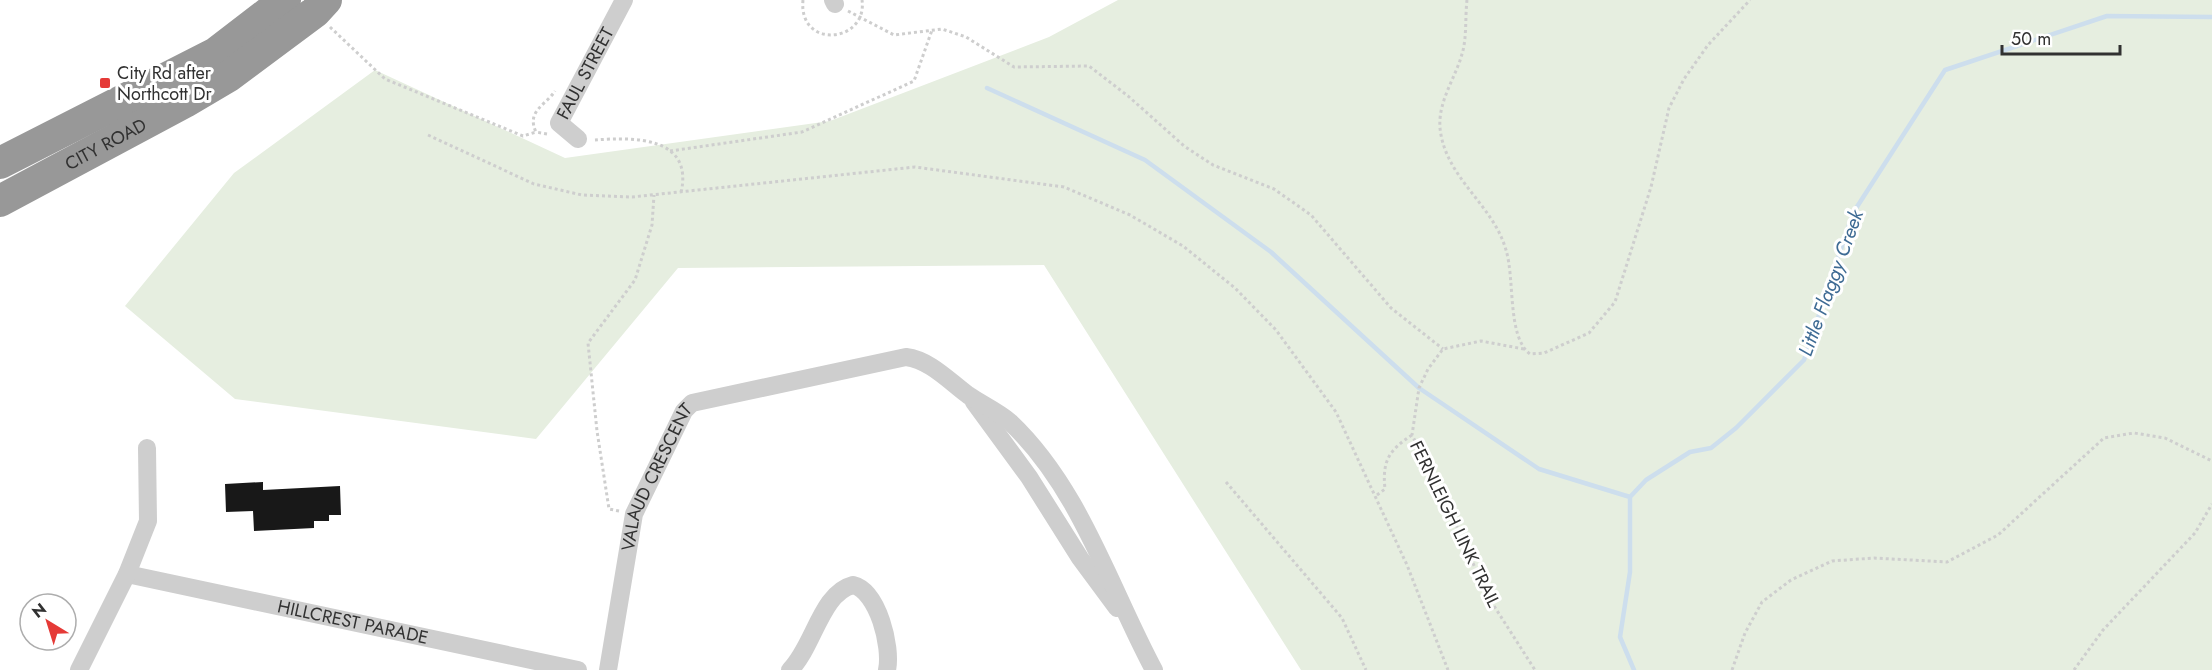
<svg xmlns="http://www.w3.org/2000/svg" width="2212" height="670" font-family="Jost,sans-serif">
	<rect width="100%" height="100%" fill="#fff"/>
	<path fill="#e6eee0" d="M1118,0H2212V670H1301L1044,265L678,268L536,439L235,399L125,306L234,173L375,70L565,158L830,121L1049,37Z"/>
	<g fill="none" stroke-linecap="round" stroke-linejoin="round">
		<path stroke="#cddeed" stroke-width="4.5" d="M987,88L1145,160L1271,252L1419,388L1539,469L1630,497
			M1634,670L1620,637L1630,572V497L1646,480L1690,452L1711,448L1736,428L1804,360L1853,213L1945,70L2107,16L2212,17"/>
	</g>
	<path fill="#181818" d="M263,482V490L340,486L341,515H329V521H314V528L254,531L253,511L226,512L225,484Z"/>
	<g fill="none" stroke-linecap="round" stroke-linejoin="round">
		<path stroke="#cecece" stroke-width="3" stroke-dasharray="3 3" stroke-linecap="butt" d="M803,0C798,50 868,43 862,0
			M1467,0C1465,17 1467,38 1462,54C1455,79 1438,101 1440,128C1445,178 1493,204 1506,250C1515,279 1507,337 1530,354L1544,353L1589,333L1615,302L1651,187L1669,108L1684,79L1708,45L1750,0
			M848,11L894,35L942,29L966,37L1014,67L1089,66L1128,96L1184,146L1213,165L1274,189L1311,215L1391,308L1443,349
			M330,27L385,79L523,136L536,132
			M547,134L536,132C526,111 546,105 555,91
			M428,135L534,184L582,195L632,197L915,167L1064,187L1130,215L1183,246L1235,288L1276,330L1336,412L1407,565L1448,670
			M595,140C633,137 694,136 681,193
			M670,151L802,132L914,81L932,30
			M1524,349L1481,341L1443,349L1428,369L1419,388L1412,435L1447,504L1487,595L1535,670
			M1226,482L1342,618L1366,670
			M1377,495L1385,489C1382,461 1389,450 1412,435
			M619,511L609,509L597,431L588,343L635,280L652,225L654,195
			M1732,670L1745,633L1762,602L1791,580L1832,561L1874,558L1947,562L1998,535L2104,438L2134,433L2165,438L2212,461
			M2074,670L2103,630L2195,533L2212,504"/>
		<g stroke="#cecece" stroke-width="18">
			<path d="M833,0L835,4"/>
			<path id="s1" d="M578,139L559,123L624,0"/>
			<path d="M974,402L1029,477L1080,558L1117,608"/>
			<path id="s2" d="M127,574L578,670"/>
			<path d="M79,670L127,574L148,521L147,448"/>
			<path id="s3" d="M608,670L634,514L684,411L692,403L906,357C930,360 949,381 968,395C981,404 997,411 1010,422C1080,488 1110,588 1154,670"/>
			<path d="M790,670C814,646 821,593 853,585C878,591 892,647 887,670"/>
		</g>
		<g stroke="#989898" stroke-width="32">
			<path d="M0,163L216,53L285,0"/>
			<path id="s4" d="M0,201L185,102L229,76L315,12L326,0"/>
		</g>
	</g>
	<rect fill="#e53a37" stroke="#fff" stroke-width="2" x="99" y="77" width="12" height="12" rx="3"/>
	<g text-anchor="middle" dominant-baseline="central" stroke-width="6" stroke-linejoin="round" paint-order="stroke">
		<g font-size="18" fill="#313131" stroke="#fff">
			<text stroke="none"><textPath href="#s1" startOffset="81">FAUL STREET</textPath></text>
			<text stroke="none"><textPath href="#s4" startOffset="120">CITY ROAD</textPath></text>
			<text stroke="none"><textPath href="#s3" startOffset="200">VALAUD CRESCENT</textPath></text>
			<text transform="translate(1455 524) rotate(64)">FERNLEIGH LINK TRAIL</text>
			<text stroke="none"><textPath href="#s2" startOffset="231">HILLCREST PARADE</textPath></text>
		</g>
		<g font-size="18" fill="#313131" stroke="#fff" text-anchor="start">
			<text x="117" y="73">City Rd after<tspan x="117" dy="21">Northcott Dr</tspan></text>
		</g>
		<g font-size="20" font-style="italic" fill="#3e6b94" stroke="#fff">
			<text transform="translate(1831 283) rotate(-70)">Little Flaggy Creek</text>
		</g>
	</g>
	<g transform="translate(48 622) rotate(322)"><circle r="28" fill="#ffffff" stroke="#adadad" stroke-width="1.5"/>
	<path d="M0-4.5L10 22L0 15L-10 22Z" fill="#e53a37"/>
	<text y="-9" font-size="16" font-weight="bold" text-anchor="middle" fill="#313131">N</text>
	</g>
	<path d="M2002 45v9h118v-9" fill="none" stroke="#313131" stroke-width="3"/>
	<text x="2011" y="45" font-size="18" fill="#313131" stroke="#ffffff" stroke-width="4.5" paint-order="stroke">50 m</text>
</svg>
